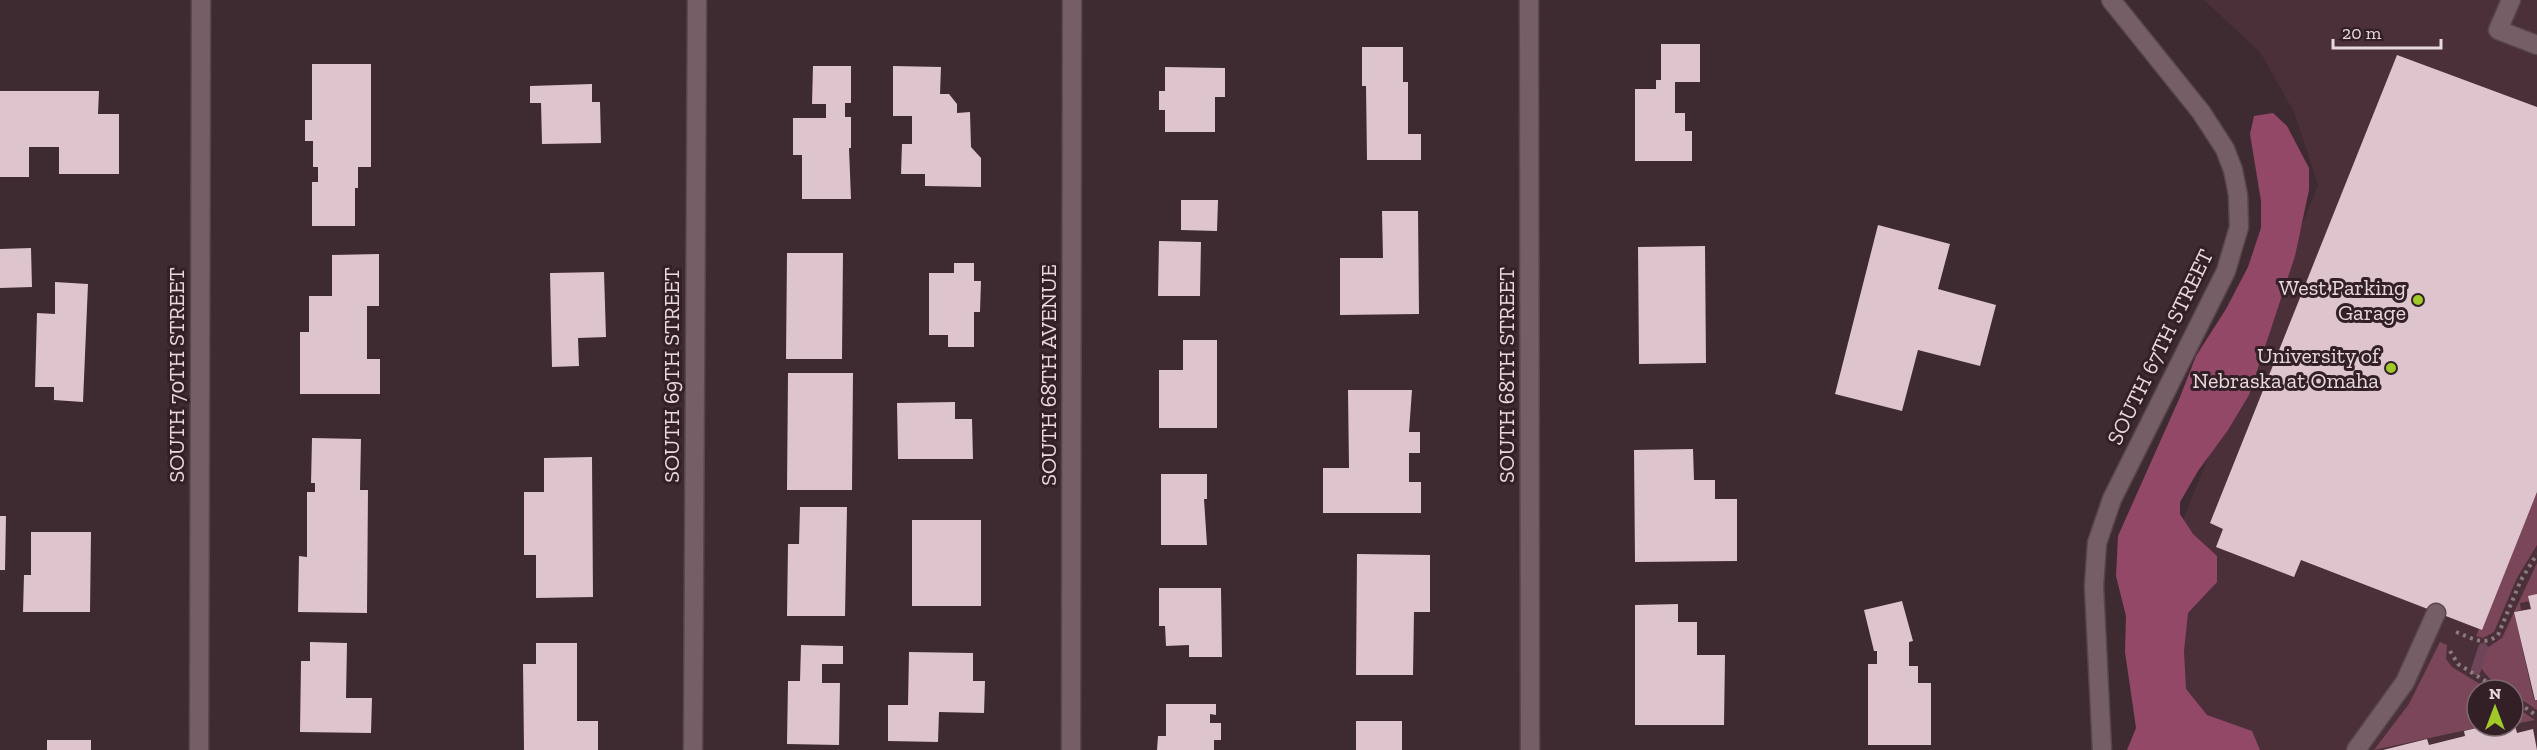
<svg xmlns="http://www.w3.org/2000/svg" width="2537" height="750" font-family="'Zilla Slab',serif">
	<rect width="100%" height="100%" fill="#3e2a31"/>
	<path fill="#4b303a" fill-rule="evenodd" d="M2204,0H2537V750H2177L2170,552L2318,185L2294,112L2260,52ZM2477,690H2513V726H2477Z"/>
	<path fill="#7b455a" d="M2537,492V545L2517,578L2494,632L2483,638L2476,636Z
		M2537,563V594L2530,601L2520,603L2521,610L2514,612L2534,700H2537V710L2513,694V690C2500,690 2484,675 2480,665L2487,648L2502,638Z
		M2440,642L2447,645L2446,659L2452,667L2490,690H2477V726H2485L2374,750L2409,704Z
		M2513,705L2535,720L2515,724Z"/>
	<path fill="#934867" d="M2273,113L2287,126L2309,168V190L2295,256L2249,395L2228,430L2198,471L2180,502V514L2193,534L2217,556V582L2188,613L2184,651L2186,689L2207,715L2252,731L2260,750H2127L2136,728L2125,652L2126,616L2116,576L2118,536L2180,397L2196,356L2226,309L2248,267L2261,228V201L2250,134L2254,116Z"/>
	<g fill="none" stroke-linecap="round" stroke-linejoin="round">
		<path stroke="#6f4559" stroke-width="10" d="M2476,670L2483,648"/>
	</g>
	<path fill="#dec4cc" d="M1661,44H1700V82H1675V113H1685V131H1692V161H1635V89H1656V80H1661Z
		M1362,47H1403V82H1408V134H1421V160H1367L1366,86H1362Z
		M2397,55L2537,107V492L2482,630L2301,560L2294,577L2216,547L2223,529L2210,523Z
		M312,64H371V167H358V188H355V226H312V182H318V167H313V141H305V120H312Z
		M813,66H851V103H845V117H851V148H849L851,199H802V155H793V118H826V104H812Z
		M893,66L941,67L940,94H949L957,104V113L970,112L971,147L981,158V187L925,186V174H901L902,144H912V116H893Z
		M1165,67L1225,68V97H1215V132H1165V110H1159V91H1165Z
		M592,84V102H600L601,143L542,144L541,103H530V86Z
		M0,91H99L98,114H119V174H59V147H29V177H0Z
		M1181,200H1218L1217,231L1181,230Z
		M1382,211H1418L1419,314L1340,315V258H1383Z
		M1878,225L1950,244L1938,289L1996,305L1980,366L1918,350L1902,411L1835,394Z
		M1159,241L1201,242L1200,296H1158Z
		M1705,246L1706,363L1639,364L1638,247Z
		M31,248L32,287L0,288V249Z
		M787,253H843L842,359H786Z
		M379,254V306H367V359H380V394H300V332H309V296H332V255Z
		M954,263H974V281H981L980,312H974V347H948V335H929V273H954Z
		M604,272L606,337L578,338L579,366L552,367L550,273Z
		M55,282L88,284L83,402L54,400V387H35L37,313L55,314Z
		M1183,340H1217V428H1159V370H1183Z
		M788,373H853L852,490H787Z
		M1348,390H1412L1409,432H1420V453H1409V482H1421V513H1323V468H1349Z
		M955,402V419H972L973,459H898L897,403Z
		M312,438L361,439L360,490H368L367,613L298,612L299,556L307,557V492H315V483H311Z
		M1693,449L1694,480H1715V499H1737V561L1635,562L1634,450Z
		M592,457L593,597L536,598V555H524V492H544V458Z
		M1161,474H1207V499H1204L1207,545H1161Z
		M800,507H847L845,616H787L788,544H799Z
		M0,516H6L5,570H0Z
		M912,520H981V606H912Z
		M31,532H91L90,612H23L24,575H31Z
		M1357,554L1430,555V612H1414L1413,675H1356Z
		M1159,588H1221L1222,657H1189V645L1166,646L1165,626H1159Z
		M2537,594V700H2535L2514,612L2531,609L2528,596Z
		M1902,601L1913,641L1909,642V666H1918V683H1931V745H1868V664H1877V651H1874L1864,610Z
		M1678,604V622H1697V655H1725L1724,725H1635V605Z
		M310,642L347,643L346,698H372L371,733L300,732L301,661H310Z
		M536,643H577V721H598V750H524L523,664H536Z
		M801,645L843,646V664H822V683H840L839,745L787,744L788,681H800Z
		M909,652L973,653V681H985L984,713L939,712L938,742L888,741V705H908Z
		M1166,704H1216V715L1210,714V723H1221V740H1214V750H1157L1158,736H1166Z
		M2513,719L2517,733L2533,729L2537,750H2383L2427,739L2429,745L2465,736L2464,731L2485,726H2513Z
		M1356,721H1402V750H1356Z
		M47,740H91V750H47Z"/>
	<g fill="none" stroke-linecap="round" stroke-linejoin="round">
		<defs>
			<path id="minor" d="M1529,0L1530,750
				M2511,0L2498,30L2537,45
				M199,750L201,0
				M693,750L697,0
				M1071,750L1072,0
				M2102,750L2094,586L2097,543L2112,499L2226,271L2239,227L2238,195L2233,170L2225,149L2201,112L2111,0
				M2356,750L2405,682L2436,613"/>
		</defs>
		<use href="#minor" stroke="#57464c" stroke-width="21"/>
		<path stroke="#8b7a7f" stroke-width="4" stroke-dasharray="3 4.5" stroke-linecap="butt" d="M2456,632C2472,638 2484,647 2498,635L2521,580L2537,554
			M2450,651L2458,664L2500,690
			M2513,699L2537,716"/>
		<use href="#minor" stroke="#755e66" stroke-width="18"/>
	</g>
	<g fill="#a1c929" stroke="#332027" stroke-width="2">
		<circle cx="2418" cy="300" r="6"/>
		<circle cx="2391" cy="368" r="6"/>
	</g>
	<g text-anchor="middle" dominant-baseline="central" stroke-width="6" stroke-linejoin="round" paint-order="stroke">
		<g font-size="22" fill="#e7d9dd" stroke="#332027" text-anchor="end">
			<text x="2406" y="287">West Parking<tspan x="2406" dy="25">Garage</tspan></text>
			<text x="2379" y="355">University of<tspan x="2379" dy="25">Nebraska at Omaha</tspan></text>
		</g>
		<g font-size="22" fill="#e7d9dd" stroke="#332027">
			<text transform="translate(2160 347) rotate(-64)">SOUTH 67TH STREET</text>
			<text transform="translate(176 375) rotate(-90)">SOUTH 70TH STREET</text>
			<text transform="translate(671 375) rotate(-90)">SOUTH 69TH STREET</text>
			<text transform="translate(1048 375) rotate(-90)">SOUTH 68TH AVENUE</text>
			<text transform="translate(1506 375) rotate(-90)">SOUTH 68TH STREET</text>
		</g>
	</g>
	<g transform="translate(2495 708)"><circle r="28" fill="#332027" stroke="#7b6a70" stroke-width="1.5"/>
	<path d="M0-4.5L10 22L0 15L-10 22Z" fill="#a1c929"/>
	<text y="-9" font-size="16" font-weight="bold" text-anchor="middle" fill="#e7d9dd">N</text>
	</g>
	<path d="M2333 39v9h108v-9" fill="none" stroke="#e7d9dd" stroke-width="3"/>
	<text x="2342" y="39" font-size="18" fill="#e7d9dd" stroke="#332027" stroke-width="4.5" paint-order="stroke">20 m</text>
</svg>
